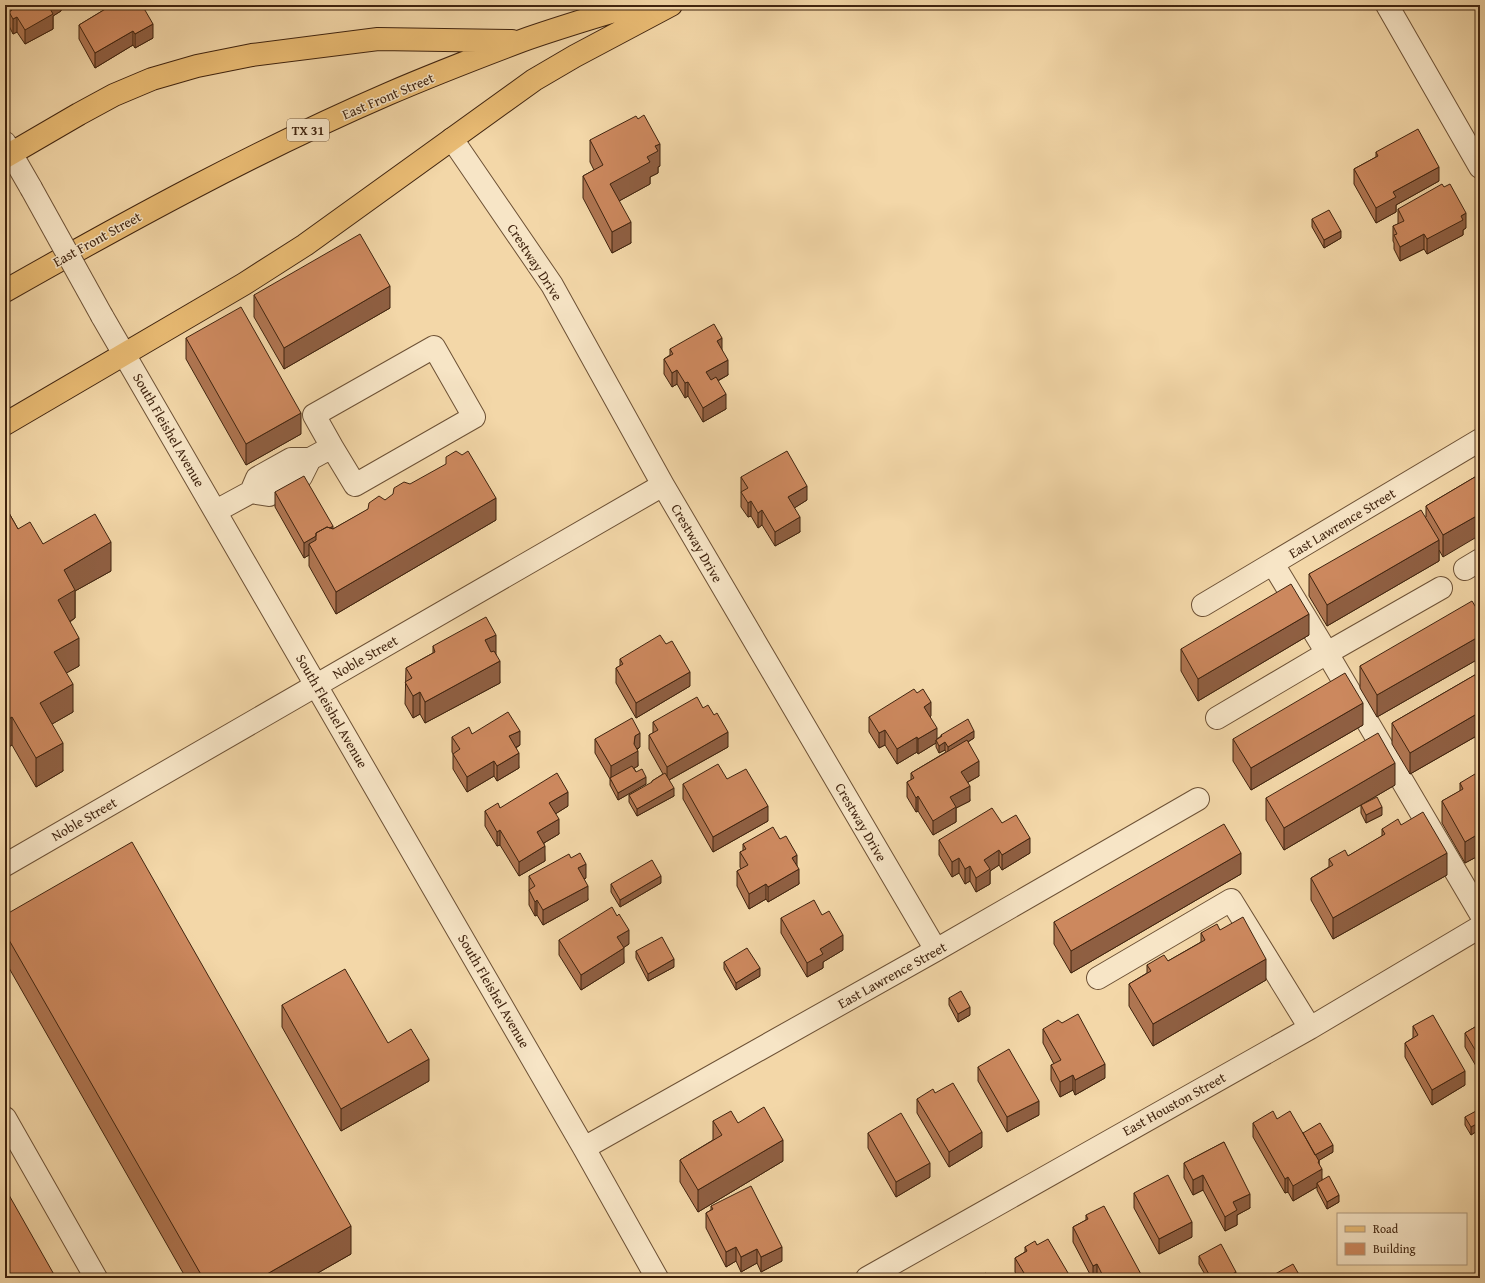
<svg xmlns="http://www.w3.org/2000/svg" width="1485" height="1283" font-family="'Gentium Book Plus',serif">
	<rect width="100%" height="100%" fill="#f3d7a8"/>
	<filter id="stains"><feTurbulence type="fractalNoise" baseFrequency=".005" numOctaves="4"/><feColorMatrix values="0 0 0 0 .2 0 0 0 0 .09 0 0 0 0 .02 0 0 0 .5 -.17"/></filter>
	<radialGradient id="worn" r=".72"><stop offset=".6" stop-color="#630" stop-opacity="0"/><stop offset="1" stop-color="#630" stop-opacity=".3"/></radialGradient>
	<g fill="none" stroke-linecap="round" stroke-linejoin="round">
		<defs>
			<path id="minor" d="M1387,5L1480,167
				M452,139L552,285L663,485L936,950
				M5,143L31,188
				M102,316L584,1148L657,1278
				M310,459L332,447L314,415L434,347L474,417L355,485L332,447
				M216,511L251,492L269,495L301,477L310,459H291L257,478L251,492
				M1465,569L1480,560
				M1441,588L1327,653L1480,913
				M1203,605L1480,440
				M1217,718L1327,653L1273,564
				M5,865L663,485
				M1098,978L1231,900L1310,1028
				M5,1118L96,1278
				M584,1148L936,950L1198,799
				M867,1278L1310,1028L1480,927"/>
			<path id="major" d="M5,157L79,114L114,95L152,79L197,66L252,55L378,39L512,41
				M5,291C130,220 256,151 388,94C432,75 476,58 521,41C557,28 596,17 633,5
				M5,424L244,284L305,245L534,80L575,56L671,5"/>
		</defs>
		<use href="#minor" stroke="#6d5135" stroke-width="24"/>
		<use href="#major" stroke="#40240f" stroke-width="24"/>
		<use href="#minor" stroke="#f7e5c6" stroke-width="22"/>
		<use href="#major" stroke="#eabc74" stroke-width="22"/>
		<defs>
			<path id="minor-bridge" d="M31,188L102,316"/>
		</defs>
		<use href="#minor-bridge" stroke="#6d5135" stroke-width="24" stroke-linecap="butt"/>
		<use href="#minor-bridge" stroke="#f7e5c6" stroke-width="22"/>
	</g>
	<path fill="#af7551" stroke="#40240f" d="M5,5H61V11L53,16V29L25,44L17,32L13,34L9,26V20L5,13Z
		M112,5L153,38L135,48L133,45L95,68L79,39V25Z
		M1477,5H1480V10Z
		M590,140L660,166L658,167V173L650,177V184L619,201L631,243L612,253L583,198V176L594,170L590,162Z
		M1376,152L1439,181L1396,205V212L1376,223L1354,184V169L1376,157Z
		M1398,209L1466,228L1463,230V235L1427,254L1424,249L1400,261L1394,249V243L1393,241V226L1398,224Z
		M1312,219L1341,238L1324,248L1312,227Z
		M254,295L390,308L284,369L254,317Z
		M186,338L301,434L246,465L186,359Z
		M670,349L722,350L728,375L718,381L726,409L703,422L688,396L685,398L677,384L672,387L664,374V359L670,355Z
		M1480,474L1443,557L1439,550V561L1327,626L1309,596V574L1426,517V506Z
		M741,477L807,500L794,508L800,532L775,546L762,525L758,528L751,516L748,517L741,507Z
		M275,492L333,529L385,500L496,520L336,614L309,566V555L304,558L275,507Z
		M5,506L18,529L43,544L111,571L75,591V618L70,622L79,666L66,673L73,712L52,724L63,771L36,787L12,745L5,749Z
		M1480,604V658L1377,717L1360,688V666L1480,613Z
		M1309,635L1198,701L1181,671V649Z
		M433,646L496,654L500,683L425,723L420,714L413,718L405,704L406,668L433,653Z
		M620,659L690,686L636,718L616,683V668L620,666Z
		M1480,672V734L1410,774L1392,744V723Z
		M703,708L728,747L669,780L674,796L637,816L629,802V795L652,783V781L663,774L649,749V735L653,733V722Z
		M931,716L930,717L937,739L941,736V735L974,738L968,742L979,776L967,783L970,801L956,808V822L933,835L918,811L916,812L907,797V782L911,780V773L946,752L945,750L939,753L936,747V743L918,754L917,752L897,764L885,745L879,748L869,732V717Z
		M1363,725L1251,790L1233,761V739Z
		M472,734L520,745L516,748L519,768L497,781L494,776L467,792L453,769V754L452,752V737Z
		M595,739L640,747L637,750L638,766L634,768L636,772L646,784L618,800L610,785V779L595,753Z
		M727,779L768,821L713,852L683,799V784Z
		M1480,779V855L1465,863L1442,823V801L1460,791V783L1479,780Z
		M1395,785L1284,850L1266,820V798Z
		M1361,805L1382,815L1366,823L1361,813Z
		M568,806L555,814L559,834L544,843L545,861L519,876L500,845L497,846L485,826V811L500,808Z
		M1002,823L1030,853L1002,870L999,865L990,871V884L976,892L970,881L965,884L959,873L952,877L939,855V840Z
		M1401,825L1447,875L1333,939L1311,900V878L1329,867V859L1348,856L1382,836V829Z
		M780,839L797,866L799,884L768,902L766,899L749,909L737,886V871L741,869L740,867V852L743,851V844Z
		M1241,874L1071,973L1054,944V922Z
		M529,876L586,878L584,879L588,900L543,925L537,915L535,916L529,905Z
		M661,883L620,907L611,892V884Z
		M5,915L351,1254L309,1278H186L5,961Z
		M781,918L843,950L823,962V968L807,977L781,933Z
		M1220,930L1266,980L1153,1046L1129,1006V984L1147,973V965L1168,961L1201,942V933Z
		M559,940L629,944L623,948L624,963L581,990L559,955Z
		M636,951L674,967L648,981L636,958Z
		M724,962L760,976L736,990L724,969Z
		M949,998L970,1015L958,1022L949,1005Z
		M282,1005L388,1043L429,1081L341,1131L282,1027Z
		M1480,1024V1073L1465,1047V1033Z
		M1413,1026L1465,1085L1432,1105L1405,1057V1043L1413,1038Z
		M1043,1029L1105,1078L1075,1095L1073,1090L1060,1097L1051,1080V1065L1054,1064L1043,1043Z
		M978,1067L1039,1115L1007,1132L978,1081Z
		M935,1093L982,1147L949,1167L917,1113V1099Z
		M1465,1117H1480V1129L1471,1135L1465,1125Z
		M1277,1119L1303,1133L1333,1152L1319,1160V1164L1322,1180L1339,1202L1327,1209L1317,1190V1187L1293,1201L1288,1192L1285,1193L1253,1137V1123Z
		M713,1121L738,1123L783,1161L698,1212L680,1182V1160L713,1140Z
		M868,1133L930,1177L896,1197L868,1148Z
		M1224,1142L1250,1208L1237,1215V1225L1225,1231L1203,1190L1193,1195L1184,1178V1163Z
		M1134,1193L1192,1237L1159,1254L1134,1208Z
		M711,1206L782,1261L761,1272L757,1263L741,1272L736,1261L726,1267L706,1228V1213L711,1210Z
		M1086,1215L1142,1278H1092L1073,1242V1227L1086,1220Z
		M1037,1245L1071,1278H1018L1015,1272V1258L1025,1252V1247Z
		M1199,1256L1236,1278H1207L1199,1264Z"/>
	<path fill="#8f5f42" stroke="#40240f" d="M47,5H61V11L53,16V29L25,44V30Z
		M17,17V32L13,34V19Z
		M153,24V38L135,48V34Z
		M133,31V45L95,68V53Z
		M660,144V166L658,167V173L650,177V184L610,206V184L647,157L655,146Z
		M1439,167V181L1396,205V212L1376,223V208L1393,192Z
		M1466,213V228L1463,230V235L1427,254V239Z
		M631,222V243L612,253V232Z
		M1341,231V238L1324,248V240Z
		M1424,234V249L1400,261V247Z
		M390,286V308L284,369V348Z
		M722,338V353L717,341Z
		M728,360V375L706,387V372Z
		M677,370V384L672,387V373Z
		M688,382V396L685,398V383Z
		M726,394V409L703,422V408Z
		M301,413V434L246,465V444Z
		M807,486V500L788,512V497Z
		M496,498V520L336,614V592Z
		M751,501V516L748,517V503Z
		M762,510V525L758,528V513Z
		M1480,514V535L1443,557V535Z
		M800,517V532L775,546V532Z
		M333,526V541L309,544V555L304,558V543Z
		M1439,540V561L1327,626V605Z
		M111,542V571L75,591V618L58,629V600L64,570Z
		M1309,614V635L1198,701V679Z
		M496,635V656L485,662V640Z
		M1480,636V658L1377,717V695Z
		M79,638V666L54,680V652Z
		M500,661V683L425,723V702Z
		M690,672V686L636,718V703Z
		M73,684V712L40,731V703Z
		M420,692V714L413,718V696Z
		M931,702V716L924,721V707Z
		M1363,703V725L1251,790V768Z
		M1480,712V734L1410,774V753Z
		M12,717V745L5,749V721Z
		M937,728V742L936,740V743L918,754V739Z
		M885,730V745L879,748V733Z
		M520,731V745L509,751V736Z
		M974,731V738L948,754V747Z
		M728,732V747L667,781V767Z
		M640,733V747L635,750L638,751V766L611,781V766L634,744L635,736Z
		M917,737V752L897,764V749Z
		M945,742V750L939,753V746Z
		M63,743V771L36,787V758Z
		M519,753V768L497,781V766Z
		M494,761V776L467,792V777Z
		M979,761V776L961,786V772Z
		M1395,763V785L1284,850V828Z
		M646,777V784L618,800V793Z
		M970,786V801L956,808V822L933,835V821L950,797Z
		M674,788V796L637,816V809Z
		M568,792V806L549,818V803Z
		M918,796V811L916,812V798Z
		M768,806V821L713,852V837Z
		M1382,807V815L1366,823V815Z
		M559,819V834L537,847V832Z
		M500,830V845L497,846V832Z
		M1480,833V855L1465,863V842Z
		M1030,838V853L1002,870V855Z
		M545,846V861L519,876V862Z
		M999,850V865L990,871V884L976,892V878L984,860Z
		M1241,853V874L1071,973V951Z
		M1447,853V875L1333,939V918Z
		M797,855V870L792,858Z
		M959,858V873L952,877V862Z
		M586,864V878L578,882V868Z
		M970,866V881L965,884V869Z
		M799,869V884L768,902V887Z
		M661,876V883L620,907V900Z
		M766,884V899L749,909V894Z
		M588,886V900L543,925V910Z
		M537,900V915L535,916V902Z
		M629,930V944L617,952V937Z
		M843,935V950L823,962V968L807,977V963L820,949Z
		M624,948V963L581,990V975Z
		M674,959V967L648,981V974Z
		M1266,959V980L1153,1046V1024Z
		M760,968V976L736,990V983Z
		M970,1007V1015L958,1022V1014Z
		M429,1059V1081L341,1131V1109Z
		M1105,1064V1078L1075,1095V1080Z
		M1465,1071V1085L1432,1105V1090Z
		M1073,1075V1090L1060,1097V1082Z
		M1039,1101V1115L1007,1132V1117Z
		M1480,1122V1129L1471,1135V1127Z
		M982,1132V1147L949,1167V1152Z
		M783,1140V1161L698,1212V1190Z
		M1333,1145V1152L1313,1164V1156Z
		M1319,1161V1171L1322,1169V1184L1317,1183V1187L1293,1201V1186Z
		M930,1163V1177L896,1197V1182Z
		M1203,1175V1190L1193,1195V1180Z
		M1288,1177V1192L1285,1193V1179Z
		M1250,1194V1208L1237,1215V1225L1225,1231V1217L1233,1202Z
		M1339,1195V1202L1327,1209V1202Z
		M1192,1222V1237L1159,1254V1239Z
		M351,1226V1254L309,1278H260Z
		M736,1247V1261L726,1267V1252Z
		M782,1247V1261L761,1272V1257Z
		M757,1249V1263L741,1272V1257Z
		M1097,1264V1278H1093V1266Z
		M1236,1272V1278H1225Z
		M1122,1274V1278H1114Z"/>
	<path fill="#cc885e" stroke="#40240f" d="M9,5H48L53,14L25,30L17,17L13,19L9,12L12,10Z
		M112,5H142L153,24L135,34L133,31L95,53L79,25Z
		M644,115L660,144L655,146L658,151L647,157L650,162L610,184L631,222L612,232L583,176L603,165L590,140L636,116L638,119Z
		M1418,129L1439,167L1393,192L1396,197L1376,208L1354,169L1378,156L1376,152Z
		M1442,184L1444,187L1450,184L1466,213L1461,216L1463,220L1427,239L1424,234L1400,247L1394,235L1397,234L1393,226L1404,221L1398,209Z
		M1329,210L1341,231L1324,240L1312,219Z
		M360,234L390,286L284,348L254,295Z
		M241,307L301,413L246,444L186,338Z
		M714,324L722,338L717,341L728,360L706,372L711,380L716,377L726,394L703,408L688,382L685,383L677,370L672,373L664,359L673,354L670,349Z
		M456,451L462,455L468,451L496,498L336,592L309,544L316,540V533L327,527L333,529L368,509L369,503L379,496L385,500L393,494L394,488L404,482L410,484L446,464V457Z
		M787,451L807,486L788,497L800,517L775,532L762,510L758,513L751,501L748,503L741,492L748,488L741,477Z
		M1480,474V514L1443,535L1426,506Z
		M304,476L333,526L330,528L327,527L316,533V536L304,543L275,492Z
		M5,506L18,529L30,522L43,544L95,514L111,542L64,570L75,590L58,600L79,638L54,652L73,684L40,703L63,743L36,758L12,717L5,721Z
		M1421,510L1439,540L1327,605L1309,574Z
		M1291,584L1309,614L1198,679L1181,649Z
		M1472,601L1480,614V636L1377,695L1360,666Z
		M486,617L496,635L485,640L491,652L494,651L500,661L425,702L420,692L413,696L405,682L412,678L406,668L435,652L433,646Z
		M660,635L666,644L672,641L690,672L636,703L616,668L623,664L620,659Z
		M1480,672V712L1410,753L1392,723Z
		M1345,673L1363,703L1251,768L1233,739Z
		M914,689L917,693L923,689L931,702L924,707L937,728L918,739L917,737L897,749L885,730L879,733L869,717Z
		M697,697L703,708L708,705L714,715L717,713L728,732L667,767L649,735L658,730L653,722Z
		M508,712L520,731L509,736L519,753L497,766L494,761L467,777L453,754L460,749L452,737L469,727L472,734Z
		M632,718L640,733L635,736L634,744L638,751L611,766L595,739Z
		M968,719L974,731L948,747L945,742L939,746L936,740L942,736L941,735Z
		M1378,733L1395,763L1284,828L1266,798Z
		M967,740L979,761L961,772L970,786L950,797L956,807L933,821L918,796L916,798L907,782L914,778L911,773Z
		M718,764L727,779L746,769L768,806L713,837L683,784Z
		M632,766L636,772L642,769L646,777L618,793L610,778Z
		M557,773L568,792L549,803L559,819L537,832L545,846L519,862L500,830L497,832L485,811L498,803L500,808Z
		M665,773L674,788L637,809L629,795L652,782V781Z
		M1475,774L1479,780L1480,779V833L1465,842L1442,801L1463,789L1460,783Z
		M1377,797L1382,807L1366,815L1361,805Z
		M992,808L1002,823L1016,815L1030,838L1002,855L999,850L984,860L990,869L976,878L970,866L965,869L959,858L952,862L939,840Z
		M1423,812L1447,853L1333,918L1311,878L1333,865L1329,859L1345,850L1348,856L1385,834L1382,829L1398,819L1401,825Z
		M1224,824L1241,853L1071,951L1054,922Z
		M773,827L780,839L786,836L797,855L792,858L799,869L768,887L766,884L749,894L737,871L748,865L740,852L746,849L743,844Z
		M132,842L351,1226L260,1278H203L5,933V915Z
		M580,853L586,864L578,868L588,886L543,910L537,900L535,902L529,890L535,886L529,876L569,854L571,858Z
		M652,860L661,876L620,900L611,884Z
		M814,900L822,915L829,911L843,935L820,949L823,954L807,963L781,918Z
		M612,907L617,916L619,914L629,930L617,937L624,948L581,975L559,940Z
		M1243,917L1266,959L1153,1024L1129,984L1151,971L1147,965L1164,955L1168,961L1205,940L1201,933L1217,924L1220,930Z
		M662,937L674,959L648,974L636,951Z
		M747,948L760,968L736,983L724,962Z
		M345,969L388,1043L411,1029L429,1059L341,1109L282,1005Z
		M961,991L970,1007L958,1014L949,998Z
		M1078,1014L1105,1064L1075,1080L1073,1075L1060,1082L1051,1065L1061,1060L1043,1029L1058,1020L1062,1023Z
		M1433,1015L1465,1071L1432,1090L1405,1043L1418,1035L1413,1026Z
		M1480,1024V1058L1465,1033Z
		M1009,1049L1039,1101L1007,1117L978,1067Z
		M953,1083L982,1132L949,1152L917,1099L933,1089L935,1093Z
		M764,1107L783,1140L698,1190L680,1160L722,1135L713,1121L731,1111L738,1123Z
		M1273,1111L1277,1119L1290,1111L1319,1161L1318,1162L1322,1169L1293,1186L1288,1177L1285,1179L1253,1123Z
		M1476,1111L1480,1117V1122L1471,1127L1465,1117Z
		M901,1113L930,1163L896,1182L868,1133Z
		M1320,1123L1333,1145L1315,1155L1303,1133Z
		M1224,1142L1250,1194L1233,1202L1237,1210L1225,1217L1203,1175L1193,1180L1184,1163Z
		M1168,1175L1192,1222L1159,1239L1134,1193Z
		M1329,1176L1339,1195L1327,1202L1317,1183Z
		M751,1186L782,1247L761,1257L757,1249L741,1257L736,1247L726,1252L706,1213L713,1209L711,1206Z
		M5,1188L56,1278H5Z
		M1104,1206L1142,1276L1138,1278H1124L1122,1274L1114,1278H1104L1097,1264L1093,1266L1073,1227L1088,1219L1086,1215Z
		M1048,1239L1071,1278H1027L1015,1258L1027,1251L1025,1247L1035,1241L1037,1245Z
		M1221,1244L1236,1272L1225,1278H1211L1199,1256Z
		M1293,1264L1301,1278H1268Z
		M986,1273L989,1278H978Z"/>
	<g text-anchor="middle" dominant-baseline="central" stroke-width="3" stroke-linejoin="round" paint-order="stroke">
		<rect fill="#f7e5c6" stroke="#775e46" stroke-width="1" x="287" y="119" width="42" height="22" rx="3"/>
		<g font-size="13" font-weight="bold" fill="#40240f">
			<text x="308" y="130">TX 31</text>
		</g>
		<g font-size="14" fill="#40240f" stroke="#f7e5c6">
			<text transform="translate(388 96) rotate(-23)">East Front Street</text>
			<text transform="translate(97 239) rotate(-29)">East Front Street</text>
			<text transform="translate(535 262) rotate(57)">Crestway Drive</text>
			<text transform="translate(169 430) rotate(60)">South Fleishel Avenue</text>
			<text transform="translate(1342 523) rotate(-31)">East Lawrence Street</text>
			<text transform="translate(697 543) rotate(60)">Crestway Drive</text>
			<text transform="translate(365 657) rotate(-30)">Noble Street</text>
			<text transform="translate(332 711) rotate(60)">South Fleishel Avenue</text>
			<text transform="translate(84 819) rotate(-30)">Noble Street</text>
			<text transform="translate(861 822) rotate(60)">Crestway Drive</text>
			<text transform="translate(892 975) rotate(-29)">East Lawrence Street</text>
			<text transform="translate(494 991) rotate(60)">South Fleishel Avenue</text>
			<text transform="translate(1174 1104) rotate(-29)">East Houston Street</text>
		</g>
	</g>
	<rect width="1485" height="1283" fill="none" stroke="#f3d7a8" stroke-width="20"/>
	<rect x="6" y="6" width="1473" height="1271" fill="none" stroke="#40240f" stroke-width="2"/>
	<rect x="10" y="10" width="1465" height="1263" fill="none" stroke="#40240f"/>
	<rect x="1337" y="1213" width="130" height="52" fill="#f7e5c6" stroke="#ae987d"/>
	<rect x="1345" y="1226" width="20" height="6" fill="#eabc74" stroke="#ae987d"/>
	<text x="1373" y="1233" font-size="12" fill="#40240f">Road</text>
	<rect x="1345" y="1243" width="20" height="12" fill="#cc885e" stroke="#ae987d"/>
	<text x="1373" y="1253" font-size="12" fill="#40240f">Building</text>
	<rect width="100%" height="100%" filter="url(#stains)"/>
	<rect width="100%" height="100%" fill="url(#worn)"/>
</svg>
